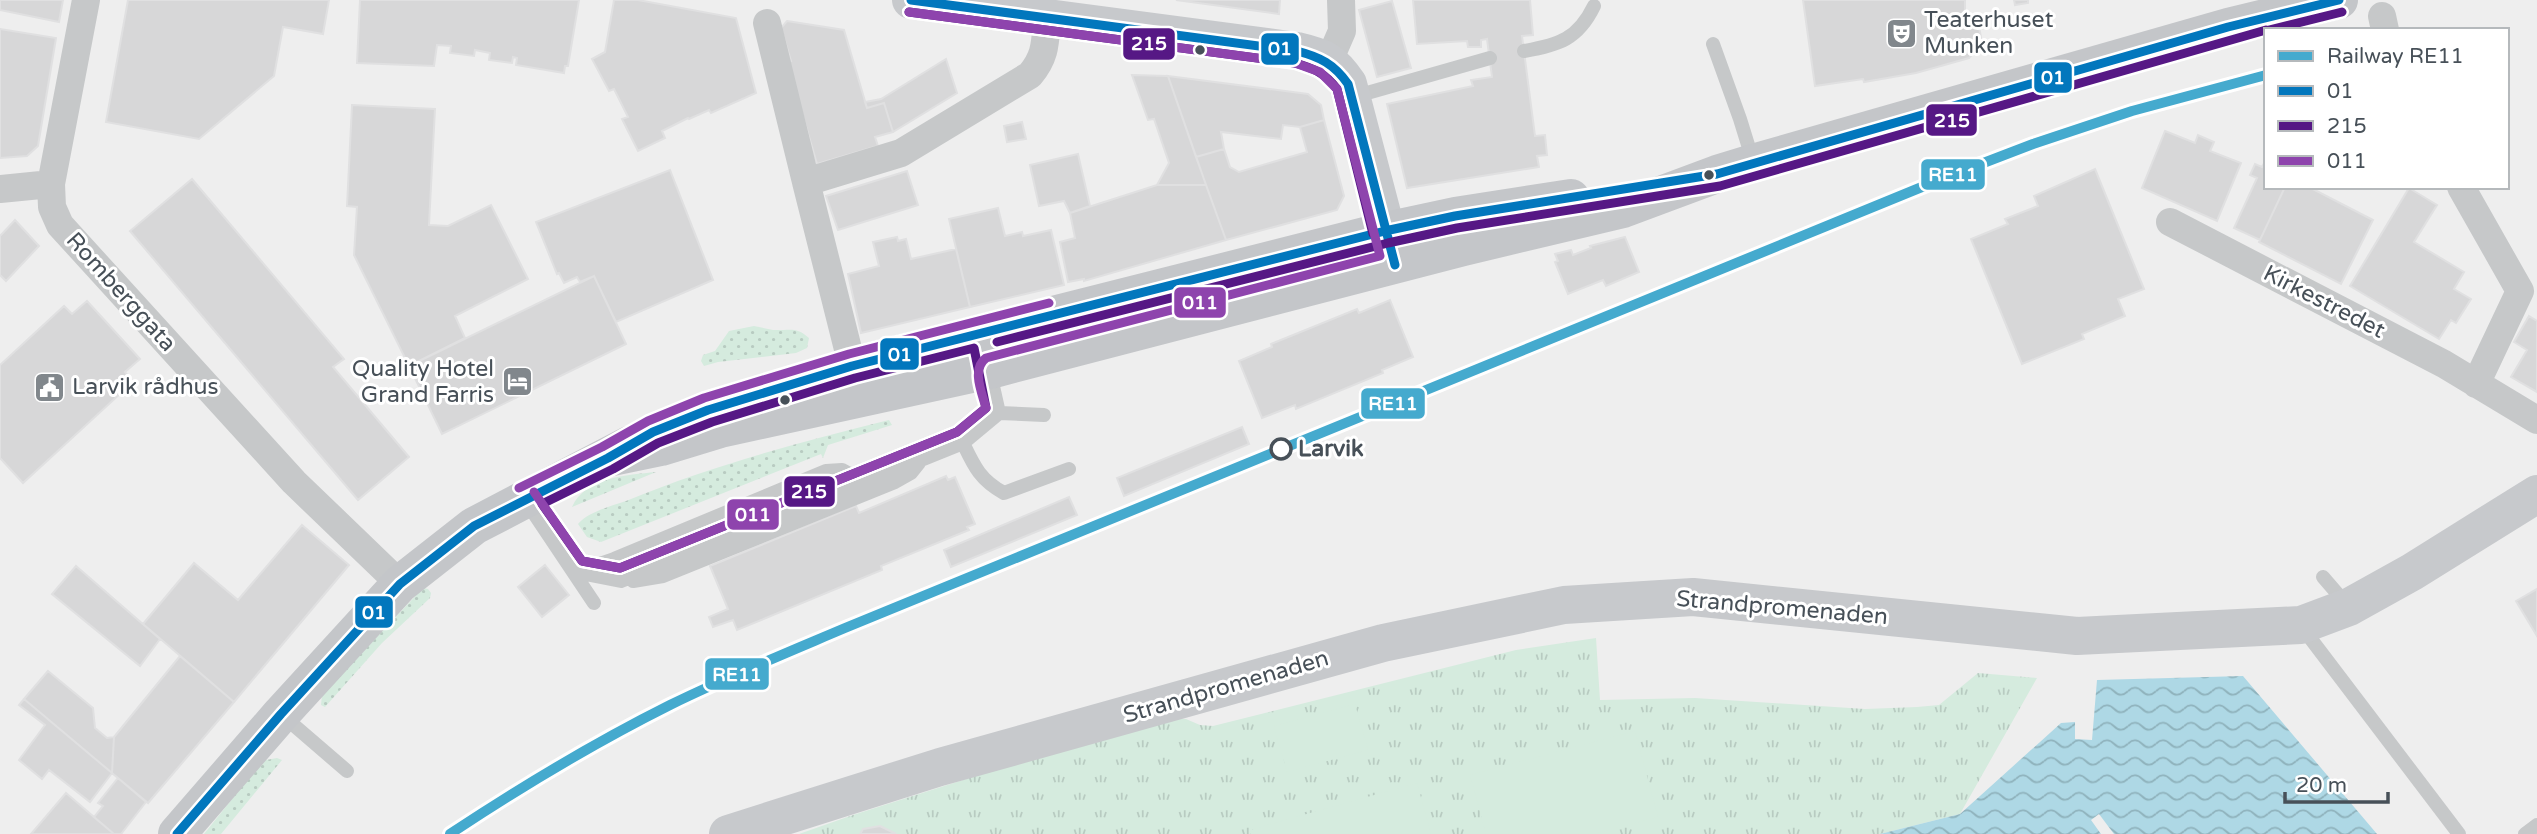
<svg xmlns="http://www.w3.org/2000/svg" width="2537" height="834" font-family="'Varela Round',sans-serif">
	<defs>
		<pattern id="grass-dots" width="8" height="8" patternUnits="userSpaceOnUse" patternTransform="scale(1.75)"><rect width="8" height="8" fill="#d5ebde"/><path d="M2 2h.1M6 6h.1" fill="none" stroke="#b8cbc1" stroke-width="1.8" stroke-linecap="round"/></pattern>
		<pattern id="park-tufts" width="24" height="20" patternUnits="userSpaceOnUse" patternTransform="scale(1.75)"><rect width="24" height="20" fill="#d5ebde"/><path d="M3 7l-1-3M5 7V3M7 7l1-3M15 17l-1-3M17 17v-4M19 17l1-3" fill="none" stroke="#b8cbc1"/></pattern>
		<pattern id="water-waves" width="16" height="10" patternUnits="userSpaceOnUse" patternTransform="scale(1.75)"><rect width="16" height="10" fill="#aed8e5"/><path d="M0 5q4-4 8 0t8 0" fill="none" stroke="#8fb2bc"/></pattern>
	</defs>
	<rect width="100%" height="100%" fill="#eee"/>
	<path fill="url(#grass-dots)" d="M754,326C761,327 769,330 777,330C791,330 797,327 809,338L807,348L796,353L718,362L704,366L701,361L703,355L715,351L729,331Z
		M889,420L892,425L828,445L823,458L821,454L601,542L587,537L578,524C588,512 611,506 626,501C711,466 800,442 889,420Z
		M656,472L572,507C585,477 627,475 656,472Z
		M423,588L428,589L431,593L430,598L382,643L325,707L321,705L322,695Z
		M277,758L282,760L221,834H204L261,763L266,760Z"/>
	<path fill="url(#park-tufts)" d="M1596,638L1600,700L1695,698L1865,709L1917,707L1939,705L1978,673L2037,678L1960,814L1880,834H799L853,815L1161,717L1186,719L1200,725L1213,726L1516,650Z"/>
	<path fill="#d5ebde" d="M1355,704L1368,750L1287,772L1274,726Z
		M1635,731L1658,817L1593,834H1486L1470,775Z
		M1417,783L1431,834H1251L1250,830Z"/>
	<path fill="url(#water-waves)" d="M2243,676L2377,834H2114L2099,814L2091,820L2101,834H1880L1960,814L2061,723L2075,722V739L2092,740L2097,680Z"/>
	<path fill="#d7d7d8" stroke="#e0e0e1" stroke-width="2" d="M0,0H63L59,22L0,10Z
		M128,0H329L323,34L283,27L274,76L199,139L106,122Z
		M360,0H579L568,66H565L564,73L516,65L517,58L513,57L512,63L489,60L490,53L475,50L474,56L450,53L451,46L437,45L434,66L357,63Z
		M614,0H638L736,18L756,93L711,113L709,110L689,119L688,118L662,131L665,138L638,151L622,119L628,117L614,89L609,91L592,59L605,52Z
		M1176,0H1280L1279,14Z
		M1413,0H1530L1533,35L1522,36L1535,136L1545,135L1547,155L1537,156L1539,167L1407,188L1387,104L1473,86L1471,80L1492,77L1487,39L1481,40V47H1468L1467,41L1417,44Z
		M1803,0H1965V15L1978,21L1982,43L1969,58L1916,73L1864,82L1863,79L1815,86Z
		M2014,0H2028V3L2015,5Z
		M1392,1L1411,68L1377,77L1359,10Z
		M787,21L844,30L867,108L884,103L893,132L875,137L878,146L817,164L787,62L791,61L781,28Z
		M0,29L56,38L38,146L27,156L0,158Z
		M946,59L957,93L893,132L884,103L867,108L865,102L881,99Z
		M1132,75L1168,76L1206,185H1157L1169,163L1154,119L1148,120Z
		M1168,76L1308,94L1321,105L1324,120L1300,127L1283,125L1281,139L1221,132L1224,149L1196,157Z
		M352,105L435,109L429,225L448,226L491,205L528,279L455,316L465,338L409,366L354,255L357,207L347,206Z
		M1324,120L1344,196L1337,210L1226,240L1196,157L1224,149L1230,167L1239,172L1307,152L1300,127Z
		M1022,122L1026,139L1007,142L1004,126Z
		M2165,131L2195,143L2198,135L2214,142L2210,151L2241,163L2217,221L2142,188Z
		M1078,154L1090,206L1070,213L1064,201L1039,206L1030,165Z
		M2266,160V187H2285L2260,240L2234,228L2257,178L2250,175L2255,164L2262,167Z
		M2095,169L2144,289L2118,299L2125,316L2082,334L2084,339L2022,364L1971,239L2008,224L2005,219L2038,206L2034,196Z
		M670,170L713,280L616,322L594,276L580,282L577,277L564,283L559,273L557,274L536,222Z
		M907,171L918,205L838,230L826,196Z
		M192,179L344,359L333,367L409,457L358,500L130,231Z
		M1157,185H1206L1226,240L1084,281V279L1068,282L1060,242L1075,238L1070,213Z
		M2285,187H2309L2373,220L2341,284L2259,242Z
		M2409,188L2437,205L2414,242L2464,272L2454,289L2471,299L2456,323L2451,320L2439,339L2350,286Z
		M998,208L1005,236L1022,232L1023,236L1051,230L1064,285L970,307L949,219Z
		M15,220L39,246L6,281L0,275V236Z
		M897,237L898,241L906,239L911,259L956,249L970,307L861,333L848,274L879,266L873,242Z
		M1625,237L1639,272L1606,286L1603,280L1568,294L1555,262L1558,261L1555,254L1571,250L1573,255L1591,248L1590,246Z
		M594,276L626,344L442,434L409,366Z
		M1390,300L1413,357L1382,370L1383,373L1296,409L1295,405L1262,418L1239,361L1272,347L1271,344L1357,309L1359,313Z
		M87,301L140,359L125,372L133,382L23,483L0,458V365L64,306L72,314Z
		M2529,316L2537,321V392L2511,377L2527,350L2514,342Z
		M1242,427L1249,444L1124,496L1117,478Z
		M946,476L948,480L955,477L975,524L967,527L969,530L881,566L882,570L737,630L733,620L713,627L709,617L728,609L710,566L856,506L859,513Z
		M1069,497L1077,515L951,567L944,550Z
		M302,525L349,565L234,702L143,624L194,563L238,600Z
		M545,565L569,595L542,617L518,587Z
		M76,566L160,639L140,666L52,594Z
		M2537,589V636L2516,601Z
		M180,656L234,702L148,803L112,773L114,737Z
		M48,671L93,708L95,728L107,738L114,737L112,773L24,699Z
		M24,699L112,773L90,802L49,770L42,779L19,760L45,725L19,705Z
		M118,778L146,802L121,834H114L94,817L103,806L98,803Z
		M66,793L94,817L114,834H31Z
		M880,826L896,834H860L863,829Z"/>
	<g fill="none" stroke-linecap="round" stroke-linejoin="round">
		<path stroke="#c6c8c9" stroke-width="14" d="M1713,44L1740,119L1753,161
			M1524,51C1559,45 1578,39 1594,6
			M1353,97L1490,58
			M990,373L999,413
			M963,443C974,466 980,480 1004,493L1069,469
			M525,500L594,603
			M575,572L621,581L963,443L999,413L1044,415
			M576,572L614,559L826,471L842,470L864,482
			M2323,577L2348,606
			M633,581L663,576L895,482L911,473L919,463
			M2301,626L2459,834
			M282,715L347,771
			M2525,834L2537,825"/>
		<path stroke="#c6c8c9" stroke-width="28" d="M86,0L51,184L52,207L60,225L294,482L400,584
			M2382,16L2385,30
			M767,23L806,182
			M1329,61L1342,31L1341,0
			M2461,187L2520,291L2476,384
			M0,189L51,184
			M2170,222L2444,364L2537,420
			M857,385L806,182L901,153L1030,75C1046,56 1045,43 1047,19"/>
		<path stroke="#c7c9cc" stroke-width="38" d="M911,0L1297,51C1323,57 1333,61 1348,84L1395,263
			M728,834L940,767L1383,643L1564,605L1693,597L2077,636L2301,625L2349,607L2412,572L2537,494"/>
		<path stroke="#c4c6c9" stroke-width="38" d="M726,405L852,366L1385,231L1455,216L1571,198
			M608,458L661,447L720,429L990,370L1463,247L1623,209L1717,174L1753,163L2228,27L2339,0
			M177,834L281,714L400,584L474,526L629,445"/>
		<defs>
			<path id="bus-1" d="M911,0L1297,51C1320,57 1334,64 1348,84L1395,265
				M177,834L281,714L400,584L474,526L608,458L653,432L708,410L852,366L1385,231L1455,216L1717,174L2228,27L2339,0"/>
			<path id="bus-2" d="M909,12L1295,63C1313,68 1325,73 1337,89L1373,234
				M2269,30L2342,12
				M997,342L1388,243L1457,228L1720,186L2266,30
				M974,348L986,408L957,432L620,568L582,561L542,504L613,469L658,443L712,422L855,378Z"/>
			<path id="bus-3" d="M519,488L602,447L648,421L704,398L849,354L1049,303
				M534,492L582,561L620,568L957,432L986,408C982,393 971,369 986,358L1380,256L1337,89L1320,72L1295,63L909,12"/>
		</defs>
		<use href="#bus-1" stroke="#fff" stroke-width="14"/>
		<use href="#bus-2" stroke="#fff" stroke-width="14"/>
		<use href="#bus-3" stroke="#fff" stroke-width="14"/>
		<use href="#bus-1" stroke="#0277bd" stroke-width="9"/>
		<use href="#bus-2" stroke="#561885" stroke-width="9"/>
		<use href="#bus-3" stroke="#8e44ad" stroke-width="9"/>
		<defs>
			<path id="rail-1" d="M450,834C521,787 594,743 670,705C727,677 786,653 845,628L1939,180L2033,144L2132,111L2266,75"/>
		</defs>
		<use href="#rail-1" stroke="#fff" stroke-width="16"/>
		<use href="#rail-1" stroke="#45aace" stroke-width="10"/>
	</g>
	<defs>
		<symbol id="theatre-square" viewBox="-11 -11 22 22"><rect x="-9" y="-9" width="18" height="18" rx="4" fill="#81878c" stroke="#fff"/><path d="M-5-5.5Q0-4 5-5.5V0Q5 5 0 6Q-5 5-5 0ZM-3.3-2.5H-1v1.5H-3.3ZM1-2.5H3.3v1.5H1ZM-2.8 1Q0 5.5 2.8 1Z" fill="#fff"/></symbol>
		<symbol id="hotel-square" viewBox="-11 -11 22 22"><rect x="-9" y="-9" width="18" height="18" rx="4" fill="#81878c" stroke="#fff"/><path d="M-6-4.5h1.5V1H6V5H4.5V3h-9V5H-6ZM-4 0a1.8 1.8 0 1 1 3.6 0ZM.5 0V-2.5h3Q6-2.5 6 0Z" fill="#fff"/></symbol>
		<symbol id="civic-square" viewBox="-11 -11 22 22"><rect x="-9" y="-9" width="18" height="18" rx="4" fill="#81878c" stroke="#fff"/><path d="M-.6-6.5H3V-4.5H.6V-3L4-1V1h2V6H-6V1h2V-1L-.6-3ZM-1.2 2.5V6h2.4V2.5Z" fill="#fff"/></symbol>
	</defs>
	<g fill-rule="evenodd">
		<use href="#theatre-square" x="1884" y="16" width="35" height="35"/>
		<use href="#hotel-square" x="500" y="364" width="35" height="35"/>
		<use href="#civic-square" x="32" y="370" width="35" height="35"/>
	</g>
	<g fill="#475058" stroke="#fff" stroke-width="2.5">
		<circle cx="1200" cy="50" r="6"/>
		<circle cx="1709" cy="175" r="6"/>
		<circle cx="785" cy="400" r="6"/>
	</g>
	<circle fill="#fff" stroke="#475058" stroke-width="3.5" cx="1281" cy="449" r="10"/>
	<g text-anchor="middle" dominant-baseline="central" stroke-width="6" stroke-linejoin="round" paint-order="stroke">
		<g font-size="23" fill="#475058" stroke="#fff" text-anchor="start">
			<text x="1924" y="20">Teaterhuset<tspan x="1924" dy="26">Munken</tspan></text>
			<text x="494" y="369" text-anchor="end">Quality Hotel<tspan x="494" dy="26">Grand Farris</tspan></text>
			<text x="72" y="387">Larvik rådhus</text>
		</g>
		<g font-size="23" fill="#475058" stroke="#fff">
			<text transform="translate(121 292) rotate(48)">Romberggata</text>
			<text transform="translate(2324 302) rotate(27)">Kirkestredet</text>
			<text transform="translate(1782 608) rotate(5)">Strandpromenaden</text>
			<text transform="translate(1226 687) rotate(-16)">Strandpromenaden</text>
		</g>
		<g font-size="23" font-weight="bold" fill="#475058" stroke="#fff" text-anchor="start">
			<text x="1298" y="449">Larvik</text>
		</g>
	</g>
	<g stroke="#fff" stroke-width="2.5">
		<rect x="1122" y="27" width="54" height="34" rx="7" fill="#561885"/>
		<rect x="1260" y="32" width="40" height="34" rx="7" fill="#0277bd"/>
		<rect x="2033" y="61" width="40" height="33" rx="7" fill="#0277bd"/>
		<rect x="1925" y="103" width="53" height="34" rx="7" fill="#561885"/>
		<rect x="1920" y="158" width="66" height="33" rx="7" fill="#45aace"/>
		<rect x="1173" y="286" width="54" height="33" rx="7" fill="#8e44ad"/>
		<rect x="879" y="337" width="41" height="34" rx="7" fill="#0277bd"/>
		<rect x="1360" y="387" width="66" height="33" rx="7" fill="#45aace"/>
		<rect x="783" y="475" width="53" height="33" rx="7" fill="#561885"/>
		<rect x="726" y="498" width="54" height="33" rx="7" fill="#8e44ad"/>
		<rect x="354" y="595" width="40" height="34" rx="7" fill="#0277bd"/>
		<rect x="704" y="657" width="66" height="34" rx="7" fill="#45aace"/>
	</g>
	<g font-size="19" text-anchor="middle" font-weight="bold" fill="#fff">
		<text x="1149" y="50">215</text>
		<text x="1280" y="55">01</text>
		<text x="2053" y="84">01</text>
		<text x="1952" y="127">215</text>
		<text x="1953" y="181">RE11</text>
		<text x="1200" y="309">011</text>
		<text x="900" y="361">01</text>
		<text x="1393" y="410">RE11</text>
		<text x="809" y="498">215</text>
		<text x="753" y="521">011</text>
		<text x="374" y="619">01</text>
		<text x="737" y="681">RE11</text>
	</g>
	<rect x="2264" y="28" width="245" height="161" fill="#ffffff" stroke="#b5b9bc" stroke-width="2"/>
	<rect x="2278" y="51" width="35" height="10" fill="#45aace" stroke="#b5b9bc" stroke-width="2"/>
	<text x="2327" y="63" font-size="21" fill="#475058">Railway RE11</text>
	<rect x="2278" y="86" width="35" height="10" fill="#0277bd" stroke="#b5b9bc" stroke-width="2"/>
	<text x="2327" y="98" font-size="21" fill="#475058">01</text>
	<rect x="2278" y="121" width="35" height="10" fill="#561885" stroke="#b5b9bc" stroke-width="2"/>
	<text x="2327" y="133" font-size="21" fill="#475058">215</text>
	<rect x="2278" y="156" width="35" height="10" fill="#8e44ad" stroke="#b5b9bc" stroke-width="2"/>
	<text x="2327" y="168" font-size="21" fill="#475058">011</text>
	<path d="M2285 792v10h103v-10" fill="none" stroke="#475058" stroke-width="3.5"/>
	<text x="2296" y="792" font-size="21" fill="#475058" stroke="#ffffff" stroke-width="5" paint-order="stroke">20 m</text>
</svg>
